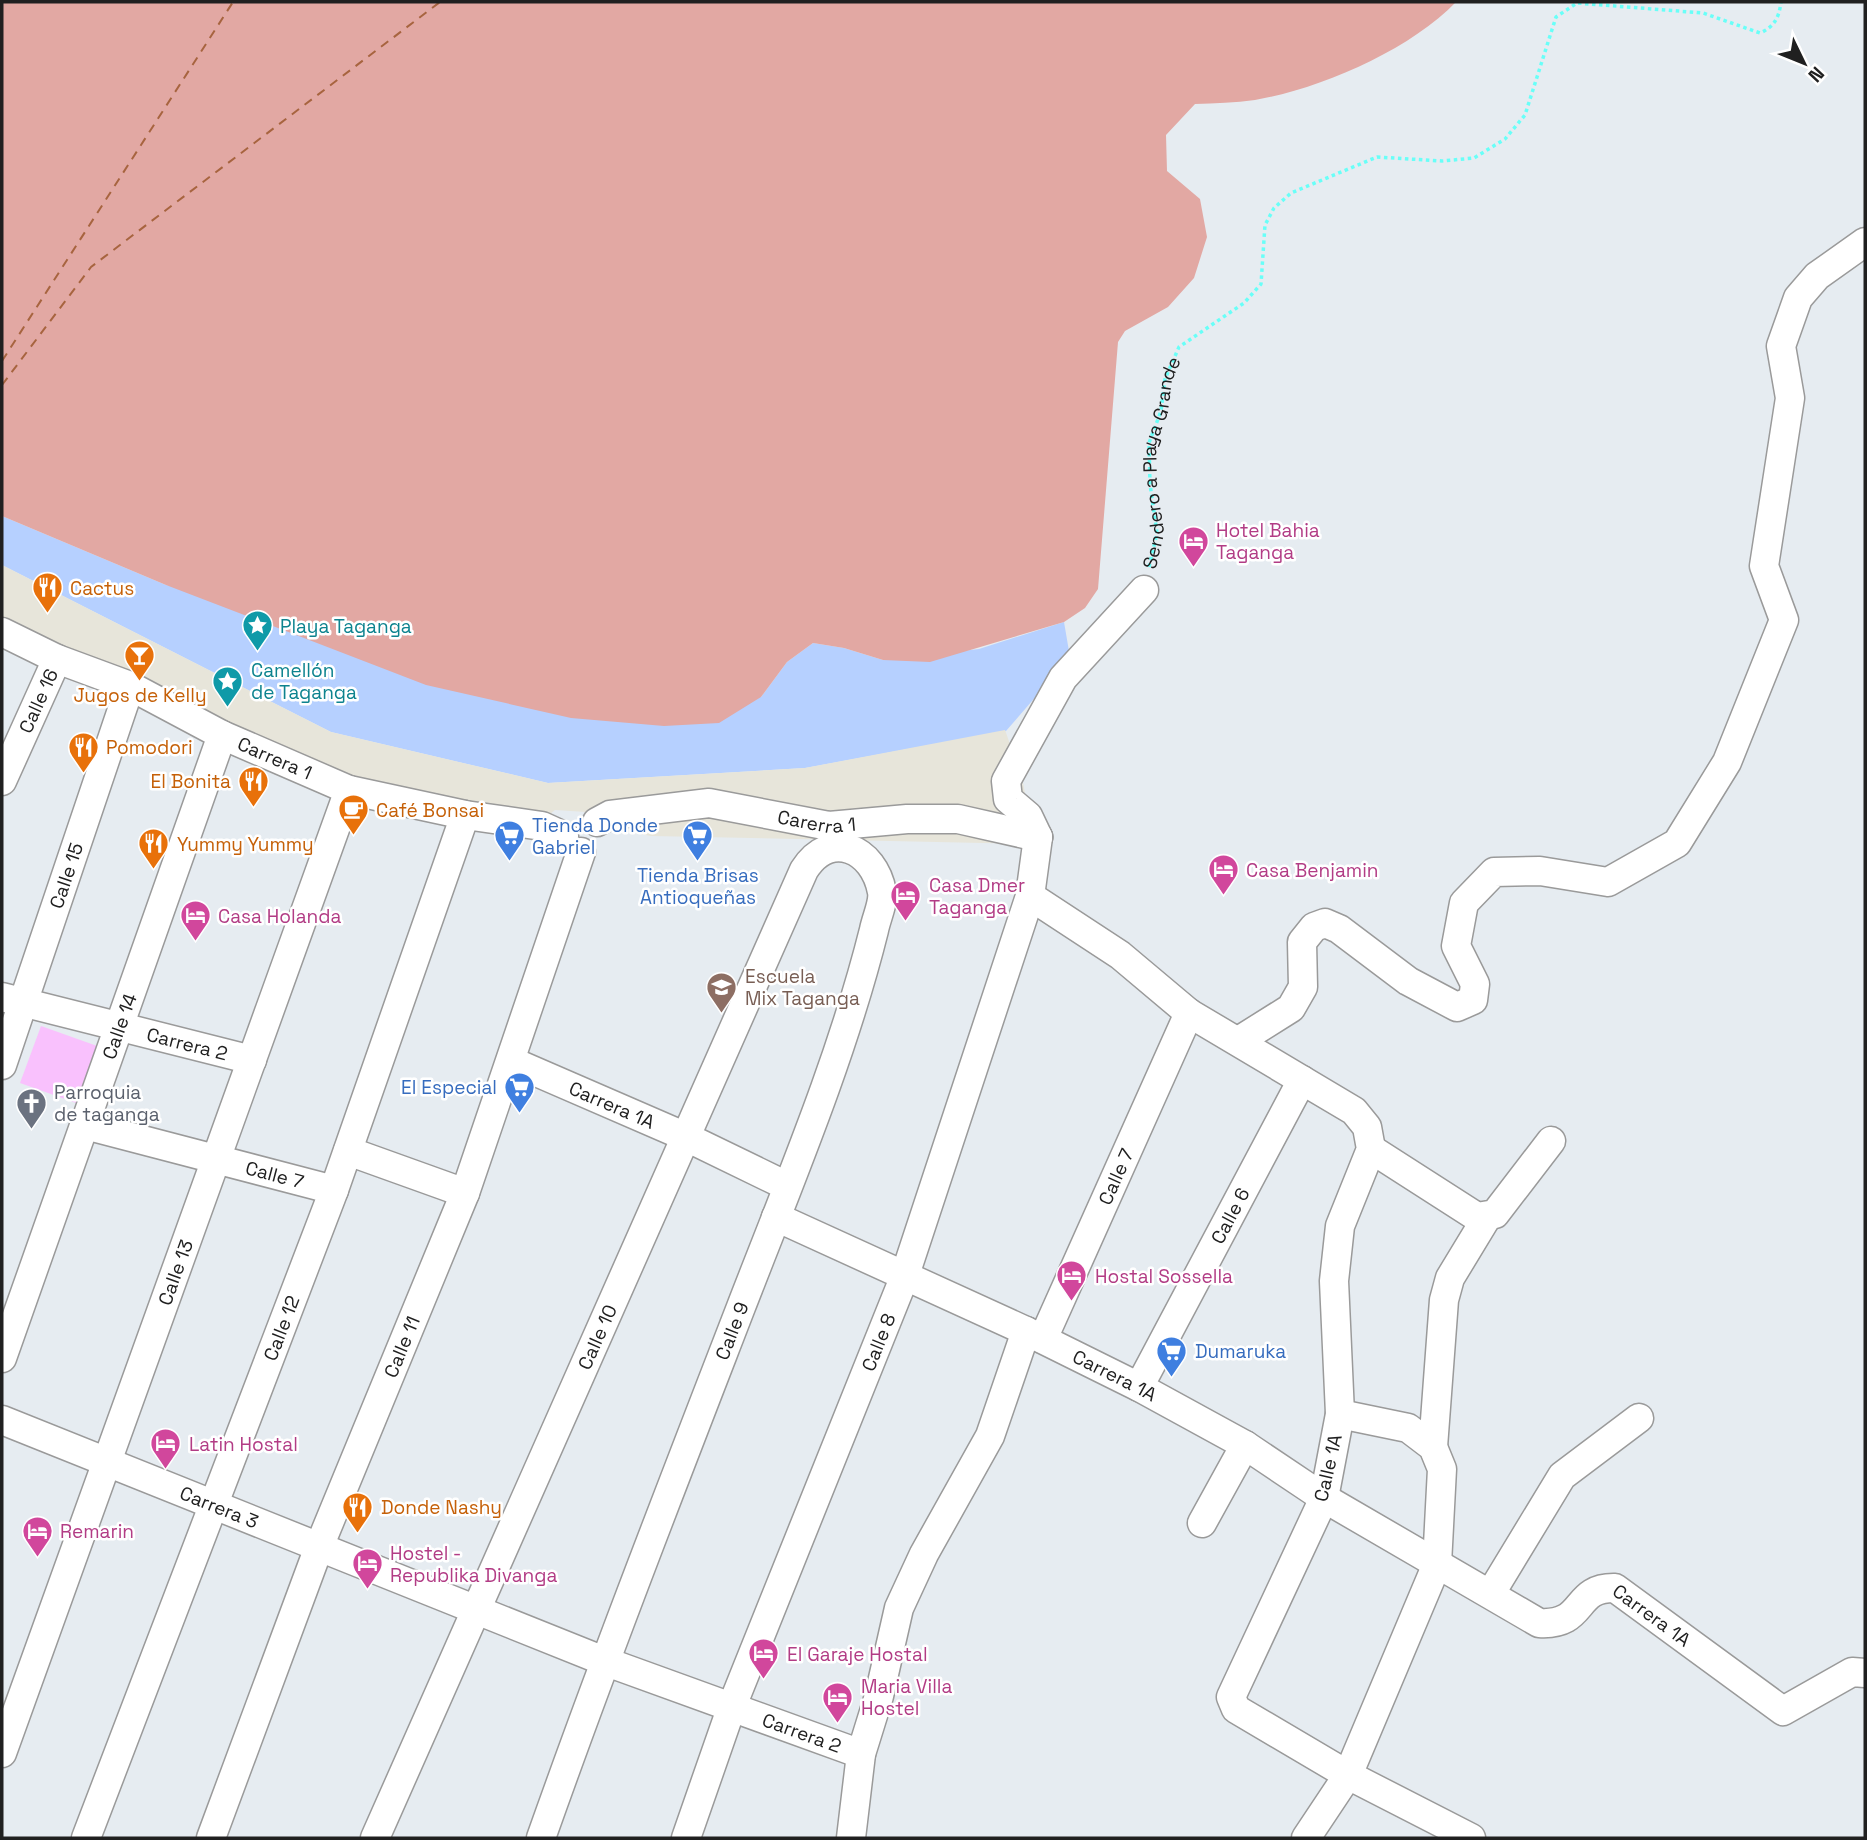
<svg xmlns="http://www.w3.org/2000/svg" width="1867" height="1840" font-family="'Space Grotesk',sans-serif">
	<rect width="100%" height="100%" fill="#e6ecf1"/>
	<path fill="#b6d0ff" d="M2,516L166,585L761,697L787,662L813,643L844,648L883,660L979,649L1064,622L1070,657L1006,731L805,768L548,783L331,732L2,565Z"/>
	<path fill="#f9c1fd" d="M41,1026L100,1047L79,1104L20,1083Z"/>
	<path fill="#e7e5da" d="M2,565L331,732L548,783L805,768L1005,730L1022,778L1035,844L651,836L608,828L602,813L555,810L541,821L349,790L2,632Z"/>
	<path fill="#e2a8a3" d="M2,2H1456C1410,50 1320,89 1255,100C1235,103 1215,103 1195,104L1166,135L1167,171L1200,199L1207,237L1194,278L1168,307L1125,331L1118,342L1098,589L1085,608L1064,622L930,662L883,660L844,648L813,643L787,662L761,697L719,723L664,726L571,718L426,685L166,585L2,516Z"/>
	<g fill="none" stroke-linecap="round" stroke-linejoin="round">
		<path stroke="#a7643f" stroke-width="2" stroke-dasharray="9 7" stroke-linecap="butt" d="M2,361L233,2
			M2,385L91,267L440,2"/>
		<defs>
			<g id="minor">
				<path id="s2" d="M2,632L57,659L130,686L222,735L349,790L465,815L542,826L564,836"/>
				<path id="s3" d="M2,781L57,659"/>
				<path id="s4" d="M597,822L610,815L709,803L829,826L907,819H958L1038,837"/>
				<path d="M1038,837L1028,816L1008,799L1006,781L1063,678L1144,590"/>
				<path d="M1030,896L1120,955L1189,1013L1354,1111L1367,1127L1371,1149L1340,1226L1334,1281L1340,1414L1324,1498L1231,1697L1236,1709L1348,1775L1471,1838"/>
				<path id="s5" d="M2,997L252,1060"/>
				<path d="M1240,1040L1291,1008L1303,987L1302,942L1314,927L1325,923L1339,929L1408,981L1457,1007L1473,1000L1475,984L1456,946L1464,903L1494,872L1540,871L1608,882L1677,843L1727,762L1784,620L1764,566L1790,398L1781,346L1798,298L1817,276L1865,242"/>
				<path id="s6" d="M511,1061L684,1136L787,1186"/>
				<path id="s7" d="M2,1065L130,686"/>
				<path id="s8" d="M85,1125L334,1190"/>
				<path d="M1371,1149L1477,1217L1495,1214L1551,1141"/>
				<path d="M348,1151L465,1193"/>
				<path id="s9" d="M776,1217L1026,1331L1139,1387L1245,1445L1324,1498L1539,1623C1587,1626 1572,1587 1615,1588L1783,1711L1852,1672L1865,1673"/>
				<path id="s10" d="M1043,1339L1189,1013"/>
				<path id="s11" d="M2,1358L222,735"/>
				<path id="s12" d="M1139,1387L1302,1080"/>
				<path id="s13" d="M2,1420L604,1661L861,1754"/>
				<path d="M1433,1447L1444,1300L1450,1278L1487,1217"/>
				<path d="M1202,1523L1245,1445"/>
				<path d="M1491,1593L1562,1476L1639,1418"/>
				<path id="s14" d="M2,1753L349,790"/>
				<path id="s15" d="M86,1838L334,1190L465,815"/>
				<path id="s16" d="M211,1838L319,1547L465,1193L581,852"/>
				<path id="s17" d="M375,1838L804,870C830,829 874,848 882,892C884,902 876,919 874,930C842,1058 789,1183 741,1307C673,1483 604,1660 541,1838"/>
				<path id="s18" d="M686,1838L732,1706L904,1278L1030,896L1038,837"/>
				<path d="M851,1838L861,1754L879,1696L899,1608L924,1554L990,1436L1026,1331"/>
				<path d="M1306,1838L1348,1775L1437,1564L1442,1469L1433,1447L1408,1428L1340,1414"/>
			</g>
		</defs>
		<use href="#minor" stroke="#9a9a9a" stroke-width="31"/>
		<path stroke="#69fff8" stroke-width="3.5" stroke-dasharray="3.5 3.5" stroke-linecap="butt" id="s1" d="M1149,567L1157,533L1150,484L1149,443L1161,411L1165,379L1179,347L1244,303L1261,284L1265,225L1274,208L1291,193L1377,157L1442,161L1474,158L1505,139L1525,115L1556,17L1577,3L1703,13L1760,33C1774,27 1779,18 1781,2"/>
		<use href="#minor" stroke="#fff" stroke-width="28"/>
	</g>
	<defs>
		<symbol id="hotel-pin" viewBox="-11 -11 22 30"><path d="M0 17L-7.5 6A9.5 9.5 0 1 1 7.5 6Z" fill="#d1479c" stroke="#fff"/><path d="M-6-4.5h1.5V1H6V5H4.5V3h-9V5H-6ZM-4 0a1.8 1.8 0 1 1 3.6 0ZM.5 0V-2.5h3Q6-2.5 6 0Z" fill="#fff"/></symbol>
		<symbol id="restaurant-pin" viewBox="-11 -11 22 30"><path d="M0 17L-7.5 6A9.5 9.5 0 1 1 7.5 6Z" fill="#e8710a" stroke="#fff"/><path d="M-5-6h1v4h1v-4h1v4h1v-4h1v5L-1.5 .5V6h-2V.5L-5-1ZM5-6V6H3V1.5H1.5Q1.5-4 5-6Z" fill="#fff"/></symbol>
		<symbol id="sight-pin" viewBox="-11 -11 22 30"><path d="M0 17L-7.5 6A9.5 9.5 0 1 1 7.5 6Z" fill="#0f9aa8" stroke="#fff"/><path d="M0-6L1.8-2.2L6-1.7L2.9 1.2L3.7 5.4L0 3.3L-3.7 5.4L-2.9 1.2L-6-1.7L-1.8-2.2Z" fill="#fff"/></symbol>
		<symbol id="bar-pin" viewBox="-11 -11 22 30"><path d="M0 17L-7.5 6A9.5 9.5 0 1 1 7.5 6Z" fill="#e8710a" stroke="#fff"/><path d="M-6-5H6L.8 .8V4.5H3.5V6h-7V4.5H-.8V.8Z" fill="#fff"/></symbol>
		<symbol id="cafe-pin" viewBox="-11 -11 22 30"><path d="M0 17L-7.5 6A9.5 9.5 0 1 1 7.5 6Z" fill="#e8710a" stroke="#fff"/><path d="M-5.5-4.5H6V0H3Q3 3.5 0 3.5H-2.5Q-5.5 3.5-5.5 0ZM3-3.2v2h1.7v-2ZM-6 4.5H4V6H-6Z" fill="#fff"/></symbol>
		<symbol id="supermarket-pin" viewBox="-11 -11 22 30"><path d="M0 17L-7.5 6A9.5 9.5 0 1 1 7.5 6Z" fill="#3f7fe0" stroke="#fff"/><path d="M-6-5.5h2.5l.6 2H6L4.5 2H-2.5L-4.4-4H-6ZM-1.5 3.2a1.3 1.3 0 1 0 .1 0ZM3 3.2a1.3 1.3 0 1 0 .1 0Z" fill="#fff"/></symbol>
		<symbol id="school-pin" viewBox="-11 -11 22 30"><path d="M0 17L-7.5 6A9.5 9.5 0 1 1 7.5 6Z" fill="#8d6e63" stroke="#fff"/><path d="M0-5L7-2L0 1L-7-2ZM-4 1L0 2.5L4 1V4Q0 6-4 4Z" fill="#fff"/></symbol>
		<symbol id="church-pin" viewBox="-11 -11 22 30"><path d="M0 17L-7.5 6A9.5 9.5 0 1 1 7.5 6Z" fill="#6b7280" stroke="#fff"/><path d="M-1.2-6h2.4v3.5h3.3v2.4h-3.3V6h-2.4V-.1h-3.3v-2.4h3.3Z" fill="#fff"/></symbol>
	</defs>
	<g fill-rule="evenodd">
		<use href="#hotel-pin" x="1176" y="524" width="35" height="47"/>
		<use href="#restaurant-pin" x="30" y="570" width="35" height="47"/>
		<use href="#sight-pin" x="240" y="608" width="35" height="47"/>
		<use href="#bar-pin" x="122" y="638" width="35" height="47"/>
		<use href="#sight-pin" x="210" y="664" width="35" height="47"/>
		<use href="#restaurant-pin" x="66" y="730" width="35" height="47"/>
		<use href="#restaurant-pin" x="236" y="764" width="35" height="47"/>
		<use href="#cafe-pin" x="336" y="792" width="35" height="47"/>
		<use href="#supermarket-pin" x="492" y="818" width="35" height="47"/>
		<use href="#supermarket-pin" x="680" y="818" width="35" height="47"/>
		<use href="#restaurant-pin" x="136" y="826" width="35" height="47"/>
		<use href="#hotel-pin" x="1206" y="852" width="35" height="47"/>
		<use href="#hotel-pin" x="888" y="878" width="35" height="47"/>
		<use href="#hotel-pin" x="178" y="898" width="35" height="47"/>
		<use href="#school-pin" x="704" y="970" width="35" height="47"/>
		<use href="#supermarket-pin" x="502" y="1070" width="35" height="47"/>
		<use href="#church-pin" x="14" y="1086" width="35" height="47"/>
		<use href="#hotel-pin" x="1054" y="1258" width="35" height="47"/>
		<use href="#supermarket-pin" x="1154" y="1334" width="35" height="47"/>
		<use href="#hotel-pin" x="148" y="1426" width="35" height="47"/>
		<use href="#restaurant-pin" x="340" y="1490" width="35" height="47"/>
		<use href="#hotel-pin" x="20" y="1514" width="35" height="47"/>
		<use href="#hotel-pin" x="350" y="1546" width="35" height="47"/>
		<use href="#hotel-pin" x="746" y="1636" width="35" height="47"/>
		<use href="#hotel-pin" x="820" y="1680" width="35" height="47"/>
	</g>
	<g text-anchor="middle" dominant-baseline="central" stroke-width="5" stroke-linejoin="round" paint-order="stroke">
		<g font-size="19" fill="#202020" stroke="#fff">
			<text stroke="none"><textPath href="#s1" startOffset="107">Sendero a Playa Grande</textPath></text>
			<text stroke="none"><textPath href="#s3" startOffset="88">Calle 16</textPath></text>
			<text stroke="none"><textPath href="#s2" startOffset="301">Carrera 1</textPath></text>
			<text stroke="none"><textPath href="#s4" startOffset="224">Carerra 1</textPath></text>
			<text stroke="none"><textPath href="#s7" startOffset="200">Calle 15</textPath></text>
			<text stroke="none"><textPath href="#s11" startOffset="352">Calle 14</textPath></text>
			<text stroke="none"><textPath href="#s5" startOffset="191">Carrera 2</textPath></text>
			<text stroke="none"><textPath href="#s6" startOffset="110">Carrera 1A</textPath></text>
			<text stroke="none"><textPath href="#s8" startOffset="196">Calle 7</textPath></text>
			<text stroke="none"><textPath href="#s10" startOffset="178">Calle 7</textPath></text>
			<text stroke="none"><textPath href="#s12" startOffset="194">Calle 6</textPath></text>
			<text stroke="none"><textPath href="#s14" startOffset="511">Calle 13</textPath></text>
			<text stroke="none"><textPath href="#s15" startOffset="546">Calle 12</textPath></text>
			<text transform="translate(732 1331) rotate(-69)">Calle 9</text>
			<text stroke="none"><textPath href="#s17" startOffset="548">Calle 10</textPath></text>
			<text stroke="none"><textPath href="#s18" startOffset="532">Calle 8</textPath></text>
			<text stroke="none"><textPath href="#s16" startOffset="527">Calle 11</textPath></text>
			<text stroke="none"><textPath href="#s9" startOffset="374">Carrera 1A</textPath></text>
			<text transform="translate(1328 1468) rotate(-77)">Calle 1A</text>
			<text stroke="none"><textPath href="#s13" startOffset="234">Carrera 3</textPath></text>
			<text stroke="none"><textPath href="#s9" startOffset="999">Carrera 1A</textPath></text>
			<text stroke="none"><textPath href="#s13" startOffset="859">Carrera 2</textPath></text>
		</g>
		<g font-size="19" fill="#b23c85" stroke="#fff" text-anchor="start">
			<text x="1216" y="530">Hotel Bahia<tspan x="1216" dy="22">Taganga</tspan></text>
			<text x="1246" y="870">Casa Benjamin</text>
			<text x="929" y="885">Casa Dmer<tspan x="929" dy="22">Taganga</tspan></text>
			<text x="218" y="916">Casa Holanda</text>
			<text x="1095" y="1276">Hostal Sossella</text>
			<text x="189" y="1444">Latin Hostal</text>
			<text x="60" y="1531">Remarin</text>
			<text x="390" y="1553">Hostel -<tspan x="390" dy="22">Republika Divanga</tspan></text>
			<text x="787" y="1654">El Garaje Hostal</text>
			<text x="861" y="1686">Maria Villa<tspan x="861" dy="22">Hostel</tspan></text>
		</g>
		<g font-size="19" fill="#c56008" stroke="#fff" text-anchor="start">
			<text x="70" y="588">Cactus</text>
			<text x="140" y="695" text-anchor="middle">Jugos de Kelly</text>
			<text x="106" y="747">Pomodori</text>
			<text x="231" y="781" text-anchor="end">El Bonita</text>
			<text x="376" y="810">Café Bonsai</text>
			<text x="177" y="844">Yummy Yummy</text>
			<text x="381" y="1507">Donde Nashy</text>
		</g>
		<g font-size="19" fill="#0d838f" stroke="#fff" text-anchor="start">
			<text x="280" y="626">Playa Taganga</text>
			<text x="251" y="670">Camellón<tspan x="251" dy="22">de Taganga</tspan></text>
		</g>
		<g font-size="19" fill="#366cbe" stroke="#fff" text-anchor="start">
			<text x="532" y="825">Tienda Donde<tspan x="532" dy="22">Gabriel</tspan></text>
			<text x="698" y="875" text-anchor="middle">Tienda Brisas<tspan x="698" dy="22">Antioqueñas</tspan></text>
			<text x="497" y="1087" text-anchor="end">El Especial</text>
			<text x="1195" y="1351">Dumaruka</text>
		</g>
		<g font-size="19" fill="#785e54" stroke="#fff" text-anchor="start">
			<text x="745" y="976">Escuela<tspan x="745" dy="22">Mix Taganga</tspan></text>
		</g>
		<g font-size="19" fill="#5b616d" stroke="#fff" text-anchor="start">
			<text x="54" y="1092">Parroquia<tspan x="54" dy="22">de taganga</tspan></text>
		</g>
	</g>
	<rect width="1867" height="1840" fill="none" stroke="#202020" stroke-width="7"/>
	<g transform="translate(1804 63) rotate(133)" stroke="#ffffff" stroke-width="5" paint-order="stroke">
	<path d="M0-5L12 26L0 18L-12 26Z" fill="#202020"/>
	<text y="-10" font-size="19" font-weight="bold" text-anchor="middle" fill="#202020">N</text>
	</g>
</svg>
